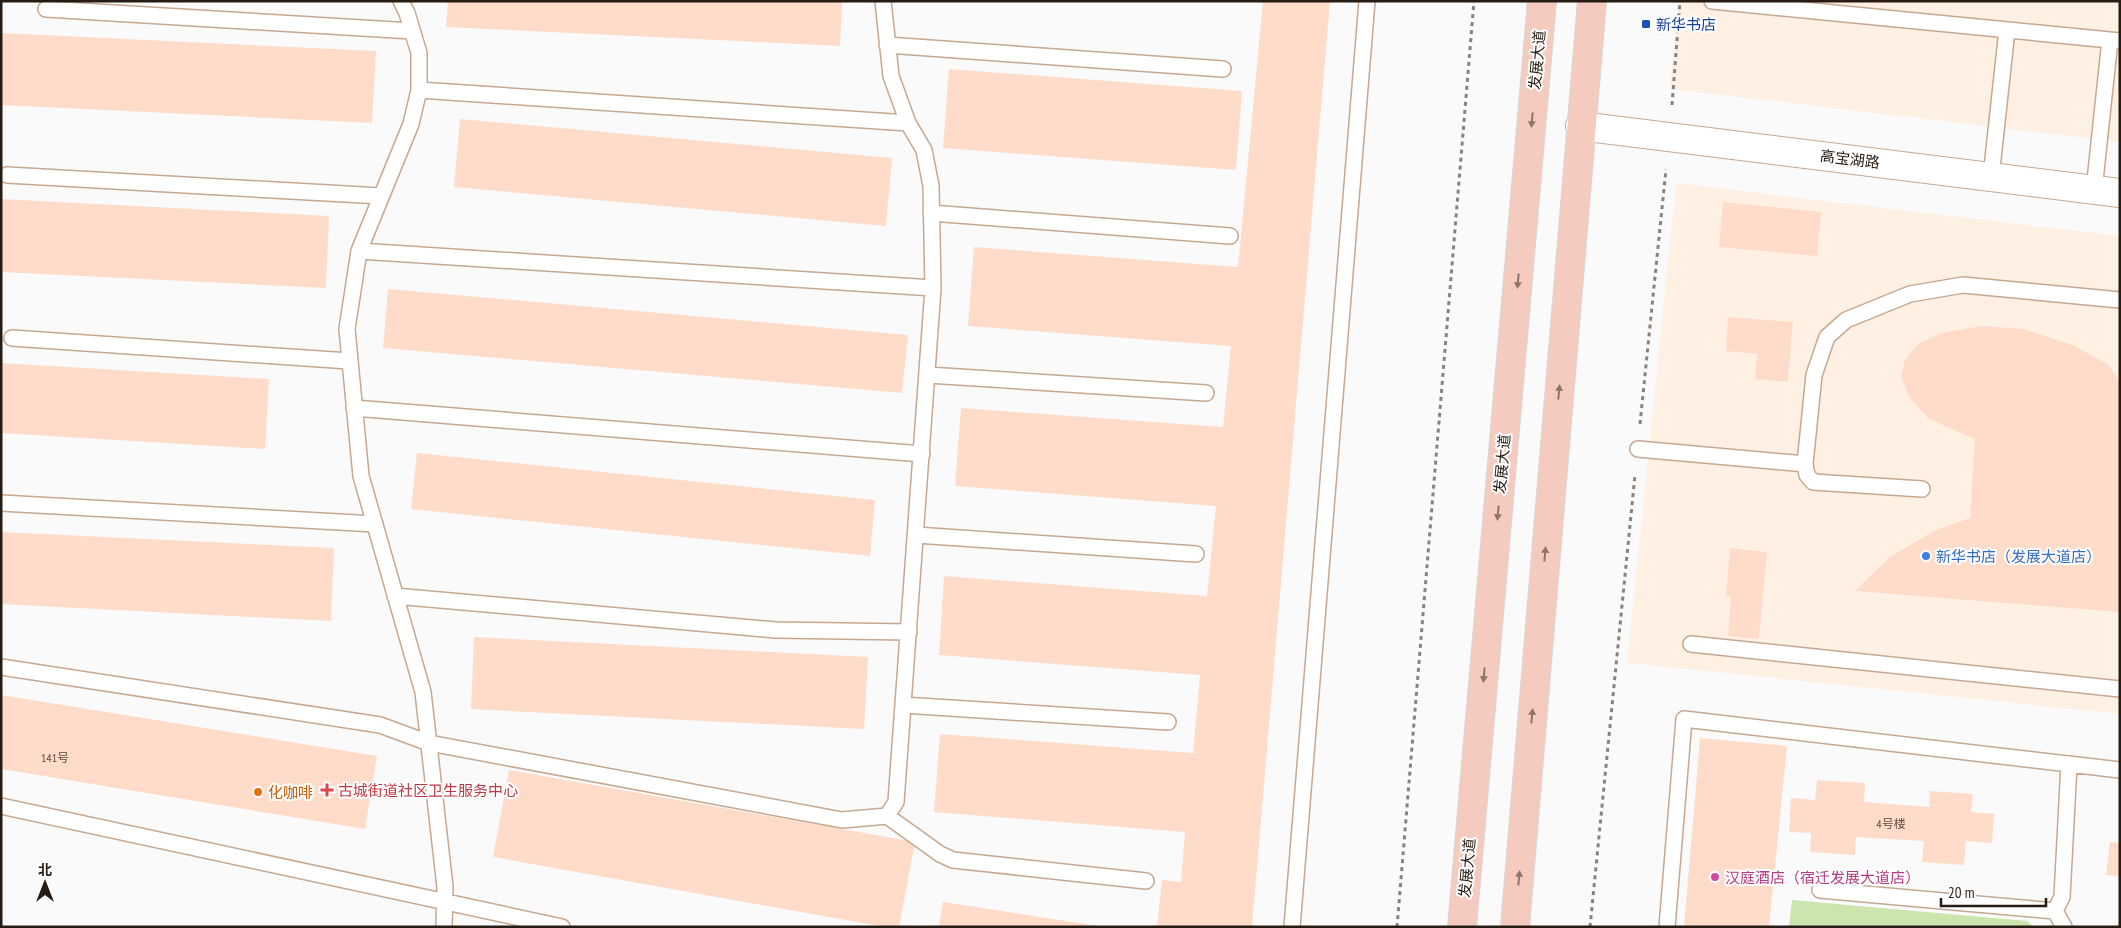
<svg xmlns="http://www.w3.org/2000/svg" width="2121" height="928" font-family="'PT Sans Narrow','Noto Sans SC',sans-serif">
	<rect width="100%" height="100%" fill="#fafafa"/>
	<path fill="#fff0e4" d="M1678,1H2120V142L1670,89Z
		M1676,183L2120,236V714L1627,663Z"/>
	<path fill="#cce4ae" d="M1792,900L2027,921L2033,927H1789Z"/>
	<path fill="#ffdcc9" d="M448,1H842L840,46L446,27Z
		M1263,1H1330L1252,927H1157L1162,880L1181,882L1185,832L934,812L940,734L1193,753L1200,675L939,655L944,576L1207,596L1216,506L955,486L961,408L1223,427L1231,346L968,326L974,247L1238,267Z
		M1,33L376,51L372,123L1,105Z
		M949,69L1242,91L1236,170L943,148Z
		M460,119L892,158L886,226L454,187Z
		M1,199L329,216L326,288L1,272Z
		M1723,202L1821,212L1817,256L1719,247Z
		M388,289L908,335L902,393L383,348Z
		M1728,317L1793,322L1788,382L1755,379L1757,354L1726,351Z
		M1981,326L2023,329L2073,345L2109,365L2120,383V612L1855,591L1891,556L1938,529L1970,518L1975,439L1929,419L1909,397L1901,376L1905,360L1918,344L1942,333Z
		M1,363L269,379L265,449L1,433Z
		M417,453L875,500L870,556L411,509Z
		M1,532L334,548L331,621L1,604Z
		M1730,548L1767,552L1759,639L1728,636L1731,597L1726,596Z
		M474,637L868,657L864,729L471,709Z
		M1,695L377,756L365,829L1,769Z
		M1700,738L1787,746L1769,927H1684Z
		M509,770L915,842L899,927H885L493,857Z
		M1817,780L1865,783L1864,802L1929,807L1930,791L1973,794L1971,812L1994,814L1992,843L1966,841L1964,865L1922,862L1924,841L1856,837L1855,855L1810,852L1811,833L1789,832L1791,798L1815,800Z
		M2110,842L2120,843V876L2106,875Z
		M943,902L1098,926V927H939Z"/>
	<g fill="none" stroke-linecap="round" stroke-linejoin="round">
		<defs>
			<path id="service" d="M401,1L407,13L419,53V90L411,124L359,251L347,329L361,476L423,692L445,887L444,927
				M1712,1L2120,41
				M46,9L412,31
				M887,45L1223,69
				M419,90L908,123
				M7,175L381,196
				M1991,177L2007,30
				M2094,190L2110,40
				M931,213L1230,236
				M359,251L933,288
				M12,338L349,361
				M928,375L1206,393
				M354,408L922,454
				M1638,449L1805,464L1814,375L1827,337L1846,320L1910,294L1963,285L2120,300
				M1805,464L1807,475L1813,482L1922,489
				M1,503L375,524
				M916,535L1196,554
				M395,596L776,630L909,632
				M1691,644L2120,689
				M1,667L380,725L429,743L842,820L887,816L896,802L933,288L931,186L924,150L908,123L891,76L883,1
				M903,705L1168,722
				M1,806L562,927
				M887,816L940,854L953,860L1146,881
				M1820,890L2055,911L2064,927
				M2055,911L2062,897L2069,764
				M1292,927L1367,1
				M1667,927L1684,719L2120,770"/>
			<path id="minor" d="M1580,126L2120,193"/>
			<path id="primary" d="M1462,927L1542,1
				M1515,927L1592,1"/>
		</defs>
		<use href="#service" stroke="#c6a891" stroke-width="18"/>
		<use href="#minor" stroke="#c6a891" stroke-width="30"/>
		<use href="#primary" stroke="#d8d6d5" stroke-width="30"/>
		<path stroke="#88827d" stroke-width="3" stroke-dasharray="4 4" stroke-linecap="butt" d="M1672,105L1680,1
			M1640,424L1666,169
			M1397,927L1474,1
			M1590,927L1635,475"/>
		<use href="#service" stroke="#fff" stroke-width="15"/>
		<use href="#minor" stroke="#fff" stroke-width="28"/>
		<use href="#primary" stroke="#f6cbbf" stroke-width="28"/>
	</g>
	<defs><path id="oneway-solid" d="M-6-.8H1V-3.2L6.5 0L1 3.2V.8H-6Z" transform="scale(1.25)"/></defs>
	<g fill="#8e7469">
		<use href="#oneway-solid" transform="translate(1532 120) rotate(95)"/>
		<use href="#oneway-solid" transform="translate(1518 281) rotate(95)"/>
		<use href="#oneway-solid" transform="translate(1559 392) rotate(-85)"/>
		<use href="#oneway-solid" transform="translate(1498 513) rotate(95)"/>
		<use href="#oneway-solid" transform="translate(1545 554) rotate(-85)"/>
		<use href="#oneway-solid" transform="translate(1484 675) rotate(95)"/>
		<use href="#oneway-solid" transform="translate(1532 716) rotate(-85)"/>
		<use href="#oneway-solid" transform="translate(1519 878) rotate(-85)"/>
	</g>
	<rect fill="#1a4fb4" stroke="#fff" stroke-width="2" x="1641" y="19" width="10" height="10" rx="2.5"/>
	<circle fill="#3f7fe0" stroke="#fff" stroke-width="2" cx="1926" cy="556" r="5"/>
	<path fill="#e0444e" stroke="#fff" stroke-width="2" d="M324.5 782.5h5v5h5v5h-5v5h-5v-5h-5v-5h5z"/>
	<circle fill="#e8710a" stroke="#fff" stroke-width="2" cx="258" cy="792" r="5"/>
	<circle fill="#d1479c" stroke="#fff" stroke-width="2" cx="1715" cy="877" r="5"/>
	<g text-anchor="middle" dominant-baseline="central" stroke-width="4" stroke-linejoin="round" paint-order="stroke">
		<g font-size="12" fill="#5d4c40">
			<text x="55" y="757">141号</text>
			<text x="1891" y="823">4号楼</text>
		</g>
		<g font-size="15" fill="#164399" stroke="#fff" text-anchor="start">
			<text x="1656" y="24">新华书店</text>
		</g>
		<g font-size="15" fill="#271c13" stroke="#fff">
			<text transform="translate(1537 60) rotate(-85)">发展大道</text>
			<text transform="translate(1850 159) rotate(7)">高宝湖路</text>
			<text transform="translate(1502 464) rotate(-85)">发展大道</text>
			<text transform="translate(1467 868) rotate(-85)">发展大道</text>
		</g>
		<g font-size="15" fill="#366cbe" stroke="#fff" text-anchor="start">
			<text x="1936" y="556">新华书店（发展大道店）</text>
		</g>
		<g font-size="15" fill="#be3a42" stroke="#fff" text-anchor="start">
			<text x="338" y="790">古城街道社区卫生服务中心</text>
		</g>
		<g font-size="15" fill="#c56008" stroke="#fff" text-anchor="start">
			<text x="268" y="792">化咖啡</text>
		</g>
		<g font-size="15" fill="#b23c85" stroke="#fff" text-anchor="start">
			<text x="1725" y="877">汉庭酒店（宿迁发展大道店）</text>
		</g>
	</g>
	<rect width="2121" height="928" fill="none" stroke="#271c13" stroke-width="5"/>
	<g transform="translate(45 883)" stroke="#ffffff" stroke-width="4" paint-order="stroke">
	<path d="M0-4L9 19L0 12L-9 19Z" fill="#271c13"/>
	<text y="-8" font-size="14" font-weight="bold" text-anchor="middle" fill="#271c13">北</text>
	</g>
	<path d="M1941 898v8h105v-8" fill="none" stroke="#271c13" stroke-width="2.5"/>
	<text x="1948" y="898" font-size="15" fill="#271c13" stroke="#ffffff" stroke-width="4" paint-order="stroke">20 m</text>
</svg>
